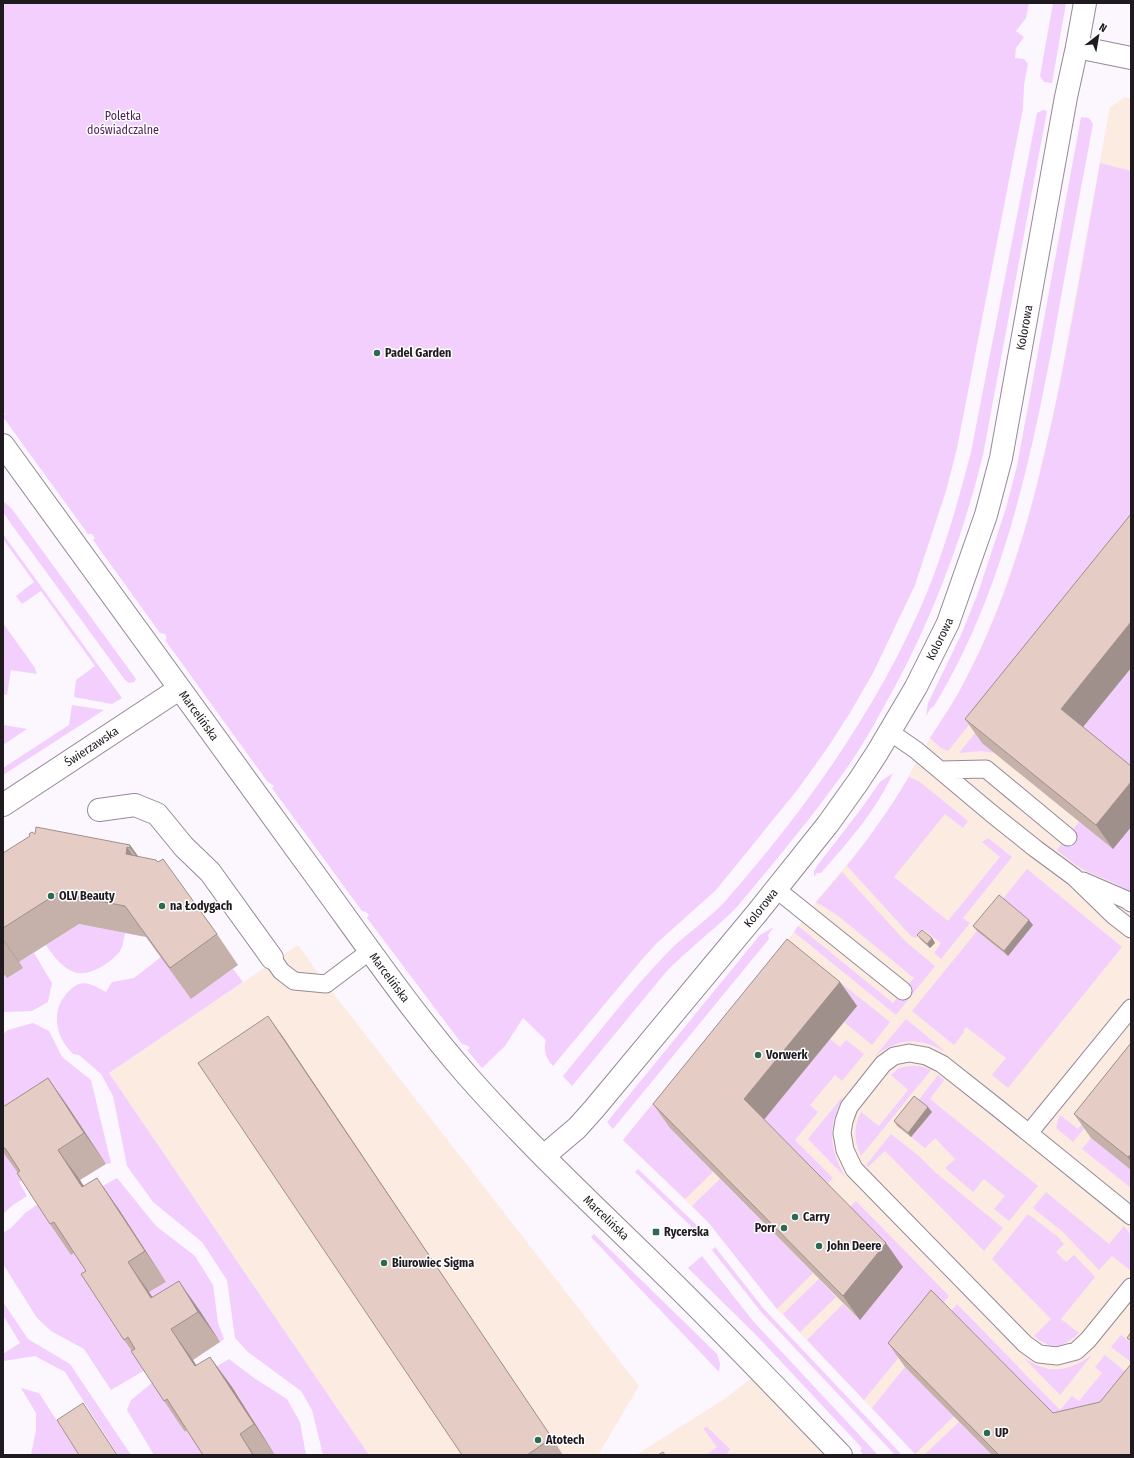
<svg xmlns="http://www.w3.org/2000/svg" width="1134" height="1458" font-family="'Fira Sans Condensed',sans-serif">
	<rect width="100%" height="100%" fill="#fcf6fe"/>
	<path fill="#fcebe0" d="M1125,97L1131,99V1455H916L777,1309L708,1222L623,1140L794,932L816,902L871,835L891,807L930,738L962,687L982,645L1000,602L1030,515L1055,408L1110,107Z
		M298,945L326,984L639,1386L598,1455H369L109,1073Z
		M761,1371L841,1455H636L723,1400Z"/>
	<path fill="#f2cffd" d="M3,3H1029L1026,18L1016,31L1024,37L1016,48L1015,58L1024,59L1028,64L1024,85L1023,108L957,448L946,491L915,585L873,673L851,711L828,747L798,789L716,890L658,942L644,957L553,1066C546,1058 543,1051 546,1040L523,1018L505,1046L482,1068L467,1050L470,1048L468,1046L462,1044L367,918L369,915L366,912L362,911L272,788L274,786L267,781L165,640L167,638L165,634L160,633L93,540L95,538L92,534H88L3,417L5,414L3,411Z
		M1053,3H1066L1052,83L1044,82L1040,76Z
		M1043,110L1047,111L983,455C961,544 928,630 882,710C872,729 861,747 849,765C815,814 775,861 737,907C714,930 688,949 666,972L572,1086L563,1076C598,1034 631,990 669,951C688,932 711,918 728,898C809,805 881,704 928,590C946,545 959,498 971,452L1037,113Z
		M1081,117L1089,118L1093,124C1080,193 1067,262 1055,331C1031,460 1003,593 934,706L930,709L926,716L928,703L961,635L978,593L1006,508L1017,466L1029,401Z
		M1100,163L1131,171V524L948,751L941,748L930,738C941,721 953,704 962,686C1003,612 1027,529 1046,447C1068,353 1083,258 1100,163Z
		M3,501L12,509L136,679L134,682L129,683L125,680L9,521L3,512Z
		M3,534L122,698L112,704L74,697L76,680L95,666L41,591L22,604L16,596L34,582L3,539Z
		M3,623L35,668L37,674L11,670L7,695L3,694Z
		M1052,638L994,753L982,751L959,753Z
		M1131,668V761L1129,764L1078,733Z
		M72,705L104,710L3,775V768L69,725Z
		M3,725L27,729L3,745Z
		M893,773C876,811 848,842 821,873H817L814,877V871L817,866L861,809L880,782Z
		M909,777L920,782L968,821L963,828L945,814L894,877L948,921L1000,857L982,842L988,838L1012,857L963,918L970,923L941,959L934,953L941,943L923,929L916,938L911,936L847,866C870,837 890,808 909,777Z
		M1079,822L1131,827V894C1115,881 1103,879 1086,871C1075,865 1066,858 1057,850Z
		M1027,869L1122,947L1008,1088L992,1075L1006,1058L966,1027L963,1031L964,1032L954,1045L912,1011L977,931L1008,956L1002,900Z
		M842,872L906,942L935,966L896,1015L794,932L798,926L893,1003L914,978L837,915L816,902Z
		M79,924L125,933C124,938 123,946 120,951C112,962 92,975 78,973C65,971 52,955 46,945Z
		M774,927L768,935L769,939L613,1129L607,1122L760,935Z
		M787,940L890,1022L872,1045L844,1022L856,1006L713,1172L685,1199L623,1140Z
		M34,953L52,983L48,1002L32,1011L5,1012L3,1014V976L22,968L19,962Z
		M161,957L191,999L233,969L243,982L109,1073L369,1455H323L312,1410L301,1391L248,1352L235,1338L227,1280L202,1242L153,1202L127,1166L113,1096L101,1074L79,1055L73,1054C56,1038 50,1012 67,993C70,990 75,985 79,984C88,981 98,988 106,992L112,982L134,978Z
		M906,1019L946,1052C919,1037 900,1037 875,1056Z
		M33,1023L49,1031L62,1057L91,1080L111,1163L106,1164L69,1108L23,1180L19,1182L27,1196L13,1205L3,1214V1034L8,1030Z
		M830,1039L840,1047L846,1040L864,1054L842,1081L835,1075L810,1105L818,1112L795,1140L833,1178L824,1187L761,1123Z
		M1131,1063V1071L1073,1142L1056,1128L1058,1121L1060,1115L1078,1129Z
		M909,1066H920L931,1070L861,1156C854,1140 853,1128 861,1112L879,1126L908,1090L891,1075L899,1068Z
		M938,1075L944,1080L930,1099L1038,1186L1009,1221L994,1209L1005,1196L984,1179L973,1192L945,1168L955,1159L935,1138L925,1148L911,1137L931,1112L918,1101Z
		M844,1095C828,1125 828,1146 845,1177L808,1139Z
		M891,1134L920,1157L936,1173L1003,1228L984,1251L885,1151L868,1167L866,1165Z
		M1091,1138L1131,1170V1188L1082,1149Z
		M638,1169L703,1231L699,1234L635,1172Z
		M117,1178L156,1226L195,1256L213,1285L218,1323L224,1339L220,1342L200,1312L173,1329L149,1292L166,1282L118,1208L88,1194Z
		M720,1179L813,1273L777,1309L708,1222L692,1206Z
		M1046,1192L1109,1244L1124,1226L1131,1235V1267L1130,1270L1112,1256L1099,1270L1063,1232L1033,1208Z
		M856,1201L949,1296L864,1400L807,1340L843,1304L860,1320L903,1268L847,1210Z
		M38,1204L75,1253L145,1370L111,1390L84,1349L51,1331L37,1318L3,1264V1233L11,1228L25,1213Z
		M1028,1214L1058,1237L1064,1244L1056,1252L1066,1262L1074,1255L1095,1277L1061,1319L1079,1333C1062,1349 1052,1350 1034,1336L1051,1319L992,1259Z
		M594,1234L717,1354L720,1363L719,1372L591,1237Z
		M715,1247L764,1309L902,1455H895L762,1313L712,1250Z
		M702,1256L753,1321L878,1455H864L860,1451L862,1448L757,1336L688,1268Z
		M819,1279L836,1297L800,1332L783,1314Z
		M3,1302L28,1339L70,1364L131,1455H118L65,1372L35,1356L4,1361L3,1354L20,1343L3,1315Z
		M957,1304L1060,1410L1072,1396L1079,1401L1102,1373L1095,1367L1105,1355L1131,1376L1070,1437L948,1314Z
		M1121,1335L1131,1343V1362L1111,1347Z
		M1092,1355L1060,1395L1024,1358C1049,1375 1068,1372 1092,1355Z
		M229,1359L254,1378L287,1399L300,1422L306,1455H275L232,1387L202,1375Z
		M905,1367L954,1416L915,1454L872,1408Z
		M153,1382L185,1432L189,1429L205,1455H154L127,1410L131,1400Z
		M21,1388L39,1393L79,1455H31L36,1430V1413Z
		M959,1422L992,1455H924Z
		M707,1427L730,1449L726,1455H706L717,1447L703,1428Z"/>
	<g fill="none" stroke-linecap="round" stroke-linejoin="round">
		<defs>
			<path id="service" d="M890,732L916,750L991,813L1036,849L1074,877L1113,915L1131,929
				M941,770L986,769L1068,837
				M1083,881L1127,900L1131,903
				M776,889L903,991
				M272,958L281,971L294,981L326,984L370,951
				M1029,1133L1131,1008
				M1131,1216L999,1109L942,1064L926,1056L909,1053L894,1056L883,1064L849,1107L844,1121L842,1133L845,1150L854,1169L1025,1344L1039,1354L1057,1356L1076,1351L1088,1340L1131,1287"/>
			<g id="minor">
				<path d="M1077,47L1131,58"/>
				<path id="s1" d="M3,445C102,583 202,720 302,857C356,930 406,1005 465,1073C529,1146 601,1212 670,1280C728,1337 784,1396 841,1455"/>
				<path id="s2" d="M3,805L179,689"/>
				<path d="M99,810L135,805L157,814L184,847L210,872L272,958"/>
				<path id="s3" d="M544,1156L577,1128L594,1109L757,913L828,824L858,782L877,753L916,687L948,623L986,515L1001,458L1066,97L1077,47L1085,3"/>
			</g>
		</defs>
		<use href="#service" stroke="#968999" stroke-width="19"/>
		<use href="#minor" stroke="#968999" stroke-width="24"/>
		<use href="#service" stroke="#fff" stroke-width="17"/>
		<use href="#minor" stroke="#fff" stroke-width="22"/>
	</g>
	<path fill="#c5b0aa" d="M1131,514V668L1083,727L1131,766V827L1113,849L982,743L965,719Z
		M35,834L130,845L138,856L217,934L238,965L191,999L146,937L79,924L19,962L23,968L7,978L5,975L3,976V853Z
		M1033,925L1008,956L977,931L973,926Z
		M917,935L932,938L935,943L930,948L921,940Z
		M840,982L857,1006L764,1120L903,1267L860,1320L670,1128L653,1104Z
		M281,1034L563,1455H462Z
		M1131,1043V1170L1091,1138L1074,1114Z
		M48,1078L69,1108L106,1164L80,1180L83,1186L118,1208L166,1282L149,1292L153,1298L200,1311L220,1342L193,1360L197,1366L210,1357L232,1387L275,1455H203L187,1430L185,1432L164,1401L132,1351L124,1340L86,1271L74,1253L71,1255L50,1224L18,1173L3,1152V1107Z
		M932,1112L911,1137L897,1126L894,1121Z
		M888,1343L1053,1413L1100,1402L1131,1455H992L905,1367Z"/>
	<path fill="#a0908b" d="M1131,622V662L1129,661L1131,663V668L1078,733L1061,709Z
		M1131,782V827L1113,849L1096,825Z
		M130,845L152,876V878L130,848Z
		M127,847L148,877L126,854Z
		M1029,920L1033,925L1008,956L1004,951Z
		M932,938L935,943L930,948L927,944Z
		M3,939L19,962L23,968L3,940Z
		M840,982L857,1006L761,1123L744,1099Z
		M268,1016L281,1034L563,1455L552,1438Z
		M48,1078L69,1108L106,1164L84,1133Z
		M928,1107L932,1112L911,1137L908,1133Z
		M58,1150L80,1180L104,1217L82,1187Z
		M1131,1154V1162L1128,1157Z
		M97,1178L118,1208L166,1282L145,1251Z
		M886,1243L903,1267L860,1320L843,1296Z
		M128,1262L149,1292L173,1329L151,1298Z
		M179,1281L200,1311L220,1342L198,1312Z
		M171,1329L193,1360L202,1375L195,1366Z
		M210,1357L232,1387L275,1455L254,1424Z
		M240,1434L254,1455H253Z"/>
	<path fill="#e5cdc6" stroke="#a0908b" d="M1131,514V622L1061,709L1131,766V782L1096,825L965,719Z
		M36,827L130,845V848L127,847L126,854L156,860L158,862L163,859L217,934L170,968L125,906L58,893L3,928V853L30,836L29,834L32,832L35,834Z
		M999,895L1029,920L1004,951L973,926Z
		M922,930L932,938L927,944L917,935Z
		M787,939L840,982L744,1099L886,1243L843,1296L653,1104Z
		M268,1016L552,1438L527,1455H462L198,1063Z
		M1131,1043V1154L1128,1157L1074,1114Z
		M48,1078L84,1133L58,1150L82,1187L97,1178L145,1251L128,1262L151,1298L179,1281L198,1312L171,1329L195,1366L210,1357L254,1424L240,1434L253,1455H203L167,1399L164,1401L131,1351L135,1349L128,1337L124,1340L81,1274L86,1271L54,1222L50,1224L17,1173L20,1171L5,1148L3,1149V1107Z
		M914,1096L928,1107L908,1133L894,1121Z
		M931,1290L1053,1413L1100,1402L1131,1364V1455H999L888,1343Z
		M1131,1332V1341L1127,1338Z
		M83,1403L117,1455H79L57,1420Z
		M663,1452L665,1455H658Z"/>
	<g fill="#2e6952" stroke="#fff" stroke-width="1.5">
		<circle cx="377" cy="353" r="4"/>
		<circle cx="51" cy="896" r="4"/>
		<circle cx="162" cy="906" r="4"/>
		<circle cx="758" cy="1055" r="4"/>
		<circle cx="795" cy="1217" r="4"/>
		<circle cx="784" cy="1228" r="4"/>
		<rect x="652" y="1228" width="8" height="8" rx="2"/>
		<circle cx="819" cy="1246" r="4"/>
		<circle cx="384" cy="1263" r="4"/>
		<circle cx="987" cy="1433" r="4"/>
		<circle cx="538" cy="1440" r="4"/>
	</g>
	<g text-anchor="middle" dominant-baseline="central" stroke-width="3" stroke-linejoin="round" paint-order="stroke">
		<g font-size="12" fill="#4c1f59" stroke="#fff">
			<text x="123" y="116">Poletka<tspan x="123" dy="14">doświadczalne</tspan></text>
		</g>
		<g font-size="12" fill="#1f1a20" stroke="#fff">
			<text stroke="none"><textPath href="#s3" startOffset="978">Kolorowa</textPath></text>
			<text stroke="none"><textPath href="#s3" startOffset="654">Kolorowa</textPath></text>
			<text stroke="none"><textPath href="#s1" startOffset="334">Marcelińska</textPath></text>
			<text stroke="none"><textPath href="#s2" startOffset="106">Świerzawska</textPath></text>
			<text stroke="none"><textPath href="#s3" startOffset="330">Kolorowa</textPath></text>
			<text stroke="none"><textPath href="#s1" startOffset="658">Marcelińska</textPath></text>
			<text stroke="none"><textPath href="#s1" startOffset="982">Marcelińska</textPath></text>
		</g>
		<g font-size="12" font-weight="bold" fill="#1f1a20" stroke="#fff" text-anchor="start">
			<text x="385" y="353">Padel Garden</text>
			<text x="59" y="896">OLV Beauty</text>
			<text x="170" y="906">na Łodygach</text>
			<text x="766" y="1055">Vorwerk</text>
			<text x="803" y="1217">Carry</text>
			<text x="776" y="1228" text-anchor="end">Porr</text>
			<text x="664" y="1232">Rycerska</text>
			<text x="827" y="1246">John Deere</text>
			<text x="392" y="1263">Biurowiec Sigma</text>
			<text x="995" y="1433">UP</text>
			<text x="546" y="1440">Atotech</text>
		</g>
	</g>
	<rect width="1134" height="1458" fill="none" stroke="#1f1a20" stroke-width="8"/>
	<g transform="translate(1098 36) rotate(31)" stroke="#ffffff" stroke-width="3" paint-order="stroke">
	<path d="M0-3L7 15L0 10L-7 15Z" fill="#1f1a20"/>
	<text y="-6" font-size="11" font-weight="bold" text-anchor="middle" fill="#1f1a20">N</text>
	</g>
</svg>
